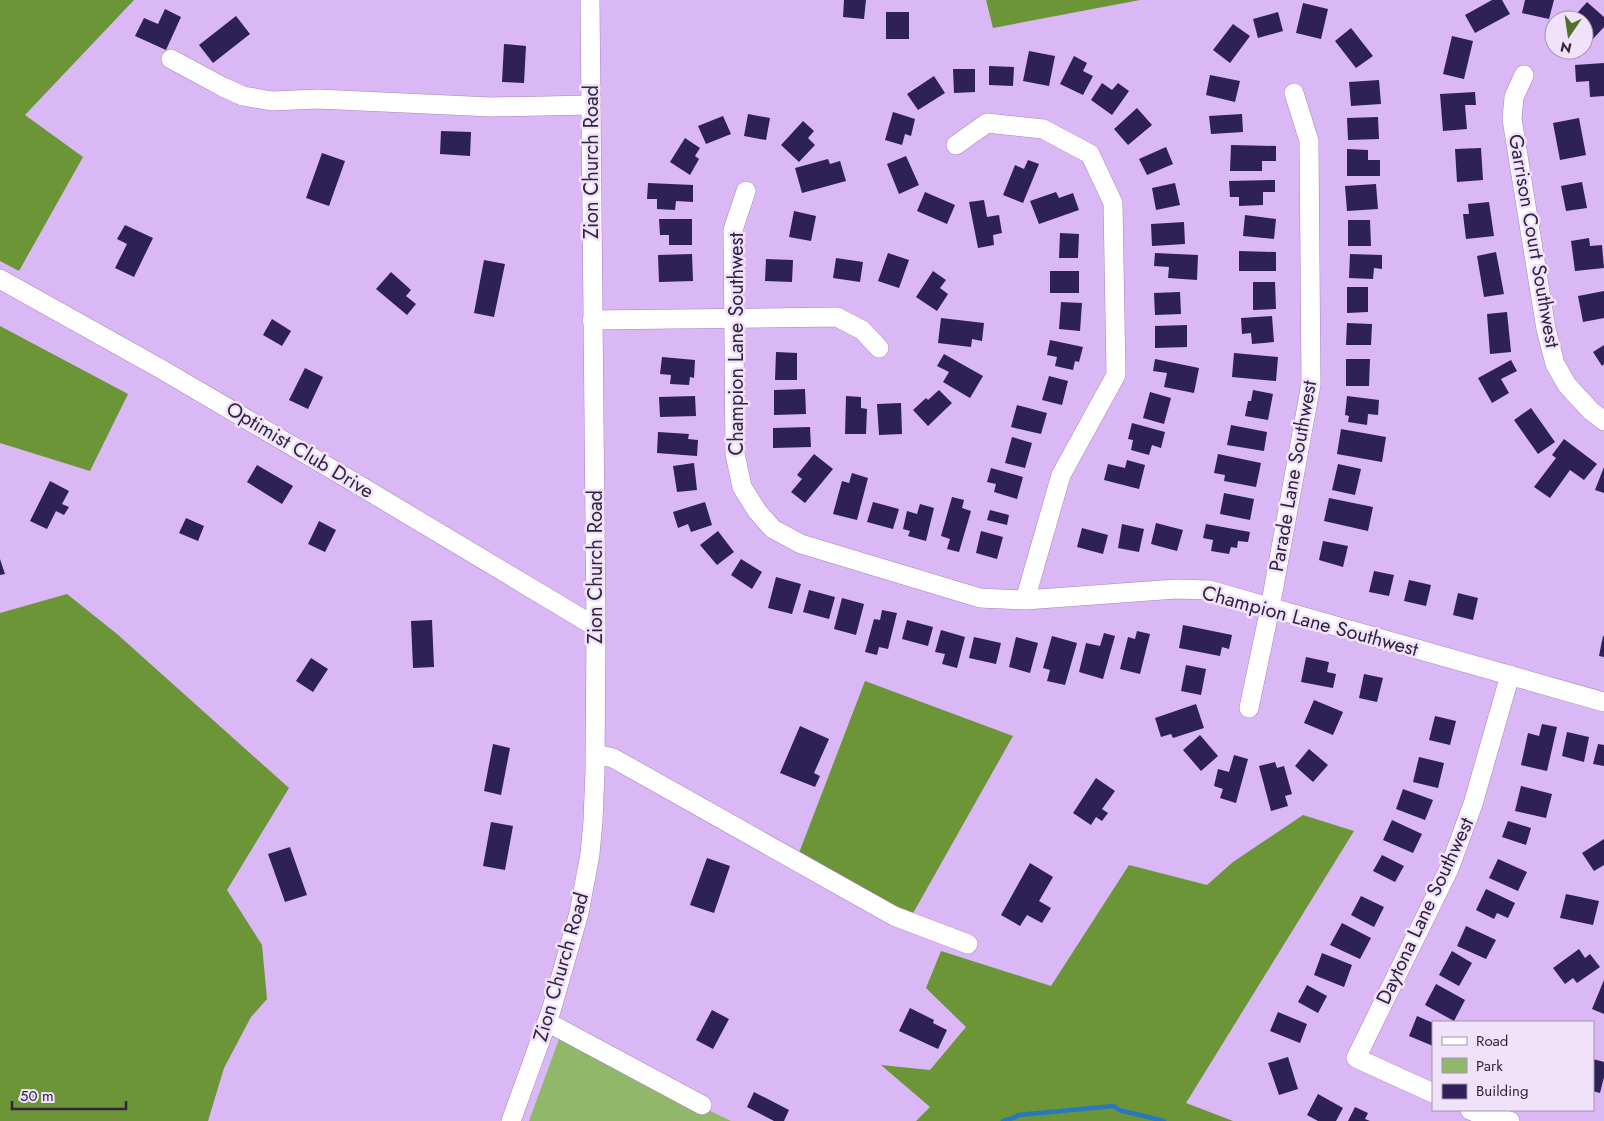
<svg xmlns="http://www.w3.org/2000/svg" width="1604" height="1121" font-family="Jost,sans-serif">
	<rect width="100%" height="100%" fill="#dab7f5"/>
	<path fill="#91b76a" d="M559,1039L731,1121H529Z"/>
	<path fill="#6b9537" d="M0,0H134L25,115L83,157L19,271L0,261Z
		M986,0H1140L993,28Z
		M0,326L128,394L90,471L0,443Z
		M67,594L117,634L289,788L227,890L262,945L267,999L251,1017L224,1068L208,1121H0V613Z
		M865,681L1013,736L912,915L799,853Z
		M1303,815L1354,831L1186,1103L1233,1121H916L930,1107L881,1065L930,1070L966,1027L926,988L941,951L1051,986L1129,865L1207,885L1233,862Z"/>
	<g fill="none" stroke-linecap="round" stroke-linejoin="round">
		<path stroke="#2b77be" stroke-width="4.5" d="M1003,1121L1016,1117L1018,1115L1114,1106L1119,1110L1164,1121"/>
	</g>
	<path fill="#2d2156" d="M844,0H866L864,19L843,17Z
		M1492,0H1502L1510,14L1475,33L1465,15Z
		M1525,0H1554L1549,19L1522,13Z
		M1587,2L1604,17V27L1591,41L1584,35V20H1571Z
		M1303,3L1328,9L1321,39L1296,33Z
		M165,9L181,17L166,50L135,36L144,18L158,24Z
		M886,12H909V39H886Z
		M1278,12L1283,31L1258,38L1253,19Z
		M236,16L250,34L213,63L199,45Z
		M1233,24L1250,36L1230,63L1213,50Z
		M1351,28L1373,56L1356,68L1335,41Z
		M1452,36L1473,41L1464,79L1443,74Z
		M504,44L526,46L524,83L502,82Z
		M1029,51L1055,56L1049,86L1023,81Z
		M1074,56L1087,63L1083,71L1093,76L1083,95L1060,84Z
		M1604,63V96L1590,97L1589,81L1576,82L1575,65Z
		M989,66L1014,67L1013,86L989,85Z
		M953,69H975V92L954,93Z
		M1210,75L1240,81L1235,102L1206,95Z
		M934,76L945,93L918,110L907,94Z
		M1379,80L1381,104L1351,106L1349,82Z
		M1102,83L1112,90L1118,83L1129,91L1112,115L1091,100Z
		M1475,92L1476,105H1465L1467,129L1443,131L1440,94Z
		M1137,108L1152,125L1128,145L1114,129Z
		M893,112L915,119L911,136L905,134L902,145L885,140Z
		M748,114L770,118L766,140L744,136Z
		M1242,114L1243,132L1211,134L1209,116Z
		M723,116L731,134L706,144L698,126Z
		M1378,117L1379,139L1348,140L1347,118Z
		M1579,118L1586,155L1560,160L1553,123Z
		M803,121L814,131L808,138L815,145L799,162L781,145Z
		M441,131L471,132L470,156L440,154Z
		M685,138L700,148L695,156L699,159L690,175L670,162Z
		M1231,145L1276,146V161H1262V171H1230Z
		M1166,147L1173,164L1147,175L1139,159Z
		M1481,148L1483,180L1457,182L1455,149Z
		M1347,149L1368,150V160H1380V176H1347Z
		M322,153L345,161L329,206L306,198Z
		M906,156L919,185L899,194L887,164Z
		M828,159L830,164L840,161L846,181L802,193L795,168Z
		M1028,160L1039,164L1023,203L1003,195L1015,165L1024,169Z
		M1275,180V192H1263V205L1239,206V197H1230L1229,181Z
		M1582,182L1587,208L1566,211L1561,186Z
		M648,183L693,185V202L676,201L675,210L657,209V199H647Z
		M1175,183L1180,205L1156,210L1152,188Z
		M1376,184L1378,209L1347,211L1345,186Z
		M925,192L955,205L947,224L917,211Z
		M1056,192L1059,198L1073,193L1079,210L1039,224L1030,201Z
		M984,200L987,217L999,215L1002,233L993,235L994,245L978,248L969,202Z
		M1489,202L1494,236L1466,239L1463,214H1469L1468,204Z
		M794,211L816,216L811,241L789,237Z
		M1245,215L1276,219L1274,239L1243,236Z
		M659,219H692V245H669V235H660Z
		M1348,220H1370L1371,246H1348Z
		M1184,222L1185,244L1152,246L1151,224Z
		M125,225L153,238L134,277L115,268L127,244L117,239Z
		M1060,233L1079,234L1078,258H1059Z
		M1589,238L1590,246L1602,245L1604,268L1575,271L1571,241Z
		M1239,251L1276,252V271H1239Z
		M1496,252L1504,294L1484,297L1477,256Z
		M888,253L909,260L899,288L878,281Z
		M1155,253L1198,255L1197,280L1168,278L1169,267L1154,266Z
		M692,254L693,281L659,282L658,255Z
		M1350,254L1382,255V269L1374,268L1373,279L1349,278Z
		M836,258L863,262L860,282L833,278Z
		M766,259L793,260L792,282L765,281Z
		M484,260L505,264L494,317L474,313Z
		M933,271L946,280L940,288L948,294L937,311L916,297Z
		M1050,271H1079V293H1050Z
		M391,272L411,290L406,296L416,304L407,315L376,289Z
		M1253,282H1275L1276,309L1253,310Z
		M1347,287H1368V312L1347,313Z
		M1604,291V318L1583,322L1578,296Z
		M1180,292L1181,314L1155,315L1154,293Z
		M1061,302L1082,303L1080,331L1059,329Z
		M1507,312L1511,352L1490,354L1487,314Z
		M1272,316L1274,342L1252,344L1251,333L1242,334L1241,318Z
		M941,318L984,323L982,341L972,339L971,347L938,343Z
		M272,319L291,331L282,346L263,335Z
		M1347,323L1372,324L1371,345H1346Z
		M1187,325V347L1155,348V326Z
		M1050,340L1083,347L1079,362L1075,361L1073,370L1055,366L1057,357L1047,355Z
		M1604,345V364L1602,366L1593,352Z
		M776,352L797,353V380H775Z
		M1234,353L1278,357L1276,381L1232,377Z
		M944,354L983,376L970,398L943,382L949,372L937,366Z
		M662,357L695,360L694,378L690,377L689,385L670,384L671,375L660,374Z
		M1155,359L1199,368L1194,393L1164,387L1167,373L1153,371Z
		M1346,359H1370L1369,386H1346Z
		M1511,360L1517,371L1501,379L1509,393L1492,403L1478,378Z
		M305,368L323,377L308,409L289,400Z
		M1049,376L1068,381L1062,405L1042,400Z
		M805,389L806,414L774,415V390Z
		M939,390L952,403L928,426L913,410L926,398L928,400Z
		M1253,390L1273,394L1268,420L1245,416L1248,401H1251Z
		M1150,392L1171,398L1164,424L1143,418Z
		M695,396L696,416L660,417L659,397Z
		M846,396L861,397V408L867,409L866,434H845Z
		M1347,396L1379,400L1378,415L1368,414L1367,425L1348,422L1349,416L1345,415Z
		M901,403L902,434L879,435L877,404Z
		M1017,405L1047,413L1041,434L1011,427Z
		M1531,408L1555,442L1538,454L1514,420Z
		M1132,423L1165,432L1161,448L1152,445L1149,455L1131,450L1133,440L1128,439Z
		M1231,425L1267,432L1264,451L1227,445Z
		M810,427L811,447L773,448V428Z
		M1341,429L1386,437L1382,462L1337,454Z
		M658,432L689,434L688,439L698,440L697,456L657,453Z
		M1012,437L1032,443L1025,468L1005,463Z
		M1564,439L1597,464L1584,480L1570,470L1550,498L1534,487L1556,458L1552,455Z
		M814,454L833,469L805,503L791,492L802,479L797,475Z
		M1218,454L1261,463L1256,487L1224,481L1225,475L1214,473Z
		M1127,460L1145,465L1139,489L1104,480L1108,464L1125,468Z
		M694,463L697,490L677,492L673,466Z
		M1338,464L1361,469L1355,495L1332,490Z
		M257,465L293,486L282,504L247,482Z
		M1604,467V493L1595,490Z
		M991,468L1023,477L1017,499L994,492L996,484L987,482Z
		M852,473L868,478L857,520L833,514L842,481L849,483Z
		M50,481L69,491L62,504L69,507L64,515L56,511L47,529L30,521Z
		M1224,493L1254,499L1250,520L1220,514Z
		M952,497L964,500L962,508L971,511L959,552L947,549L950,539L941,536Z
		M1329,498L1373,507L1368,531L1324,521Z
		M705,502L712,525L691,532L688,524L678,528L673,512Z
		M873,502L899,509L893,529L867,522Z
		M920,504L934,508L926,541L908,536L910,531L903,529L907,511L917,514Z
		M990,510L1009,515L1007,525L987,520Z
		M186,518L204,526L198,541L179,533Z
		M319,521L336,530L325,552L308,544Z
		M1156,523L1183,530L1177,551L1151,544Z
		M1122,524L1144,529L1139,552L1118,548Z
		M1206,524L1250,532L1248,542L1238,541L1237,548L1231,547L1229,554L1211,551L1213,540L1203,538Z
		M1082,528L1108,535L1103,554L1077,547Z
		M718,531L734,552L717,565L700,545Z
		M981,531L1003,537L997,559L976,553Z
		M1323,541L1348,546L1343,567L1319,560Z
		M0,559L5,574L0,575Z
		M741,559L762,572L752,589L731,575Z
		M1374,571L1394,575L1389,596L1369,592Z
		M776,577L801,584L792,614L768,608Z
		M1409,580L1431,585L1426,606L1404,601Z
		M809,590L835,597L829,619L803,612Z
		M1458,593L1478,598L1473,620L1453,615Z
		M842,598L864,604L856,635L834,629Z
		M882,610L897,613L888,649L879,647L877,655L865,652L874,619L880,620Z
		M432,620L434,667L413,668L411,621Z
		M907,620L933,627L928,646L902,639Z
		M1183,625L1232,635L1229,649L1222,647L1220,656L1179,648Z
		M941,630L965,637L957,668L942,664L945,654L935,652Z
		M1137,631L1150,634L1140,674L1120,669L1128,637L1135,639Z
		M1104,633L1115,636L1103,679L1079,672L1086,643L1100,646Z
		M1052,636L1077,643L1065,685L1047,681L1050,670L1043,668Z
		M1603,636H1604V657L1599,656Z
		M974,637L1001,643L996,664L969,658Z
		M1016,637L1038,643L1030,673L1009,667Z
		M1306,657L1329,662L1327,672L1336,674L1333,688L1301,682Z
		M311,658L328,669L313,692L296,681Z
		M1186,665L1206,669L1201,695L1181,691Z
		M1364,674L1383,678L1377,702L1359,698Z
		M1314,700L1343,712L1333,735L1304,723Z
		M1196,704L1204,728L1173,738L1171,734L1161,737L1155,718Z
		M1435,716L1456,721L1450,745L1429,740Z
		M1542,724L1557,727L1547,771L1521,765L1528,733L1539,736Z
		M800,726L829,739L814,773L820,776L815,787L780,773Z
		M1567,732L1589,737L1584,762L1562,756Z
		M1200,735L1218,756L1201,771L1183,750Z
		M493,744L510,748L501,795L484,791Z
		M1598,744L1604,745V766L1593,764Z
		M1309,749L1328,765L1313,782L1295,766Z
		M1234,755L1248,759L1236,803L1220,798L1223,789L1214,786L1218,769L1229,772Z
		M1419,757L1444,763L1438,788L1413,782Z
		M1275,762L1277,768L1284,766L1292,794L1285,796L1288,806L1271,811L1259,766Z
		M1096,778L1115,791L1102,809L1108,813L1102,821L1096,817L1091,825L1073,813Z
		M1521,786L1552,794L1546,818L1515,811Z
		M1403,789L1433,800L1425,820L1396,809Z
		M1392,820L1422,834L1413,853L1383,840Z
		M1508,821L1531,828L1526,845L1502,837Z
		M491,822L513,826L505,870L483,866Z
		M1604,839V865L1594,871L1582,853Z
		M290,847L307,895L285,902L268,854Z
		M1382,855L1404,866L1395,882L1373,871Z
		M707,858L730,866L714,913L690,905Z
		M1498,859L1527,872L1518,891L1489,878Z
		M1030,863L1053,877L1039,901L1051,908L1042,923L1027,915L1020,926L1001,915Z
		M1486,889L1515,903L1508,918L1497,913L1494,919L1476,910Z
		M1566,894L1599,901L1593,925L1560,918Z
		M1361,896L1384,907L1374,927L1351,915Z
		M1342,923L1371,938L1360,959L1330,945Z
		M1466,926L1496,940L1486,959L1457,946Z
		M1579,949L1585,958L1590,954L1600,967L1577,983L1573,978L1565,984L1553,968Z
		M1452,951L1472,963L1459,986L1439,975Z
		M1322,953L1352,965L1344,987L1314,975Z
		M1604,980V1014L1592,1009Z
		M1436,984L1465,1000L1454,1021L1425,1005Z
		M1307,985L1327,996L1318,1013L1298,1002Z
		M910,1008L934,1020L933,1023L947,1030L938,1049L899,1031Z
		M712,1010L729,1019L713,1049L696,1040Z
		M1278,1012L1307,1024L1300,1043L1270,1031Z
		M1417,1016L1433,1023V1046L1409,1036Z
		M1288,1057L1298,1089L1279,1095L1268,1063Z
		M1593,1059L1604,1062V1077L1600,1093L1593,1091Z
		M754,1092L789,1110L784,1121H774L747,1107Z
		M1318,1094L1343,1108L1336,1121H1318L1307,1115Z
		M1355,1107L1368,1113L1365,1119L1370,1121H1348Z"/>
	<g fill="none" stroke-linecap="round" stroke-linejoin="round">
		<defs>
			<path id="minor" d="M171,59L223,87L243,96L272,101L318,99L491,107L591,105
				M1524,75L1514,97L1512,119L1546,329L1555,364L1567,385L1591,411L1604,421
				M956,145L987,123L1043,129L1090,154L1113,203L1116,375L1061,475L1025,600
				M746,191L733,230L735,454L742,487L757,511L773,529L801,544L980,598L1025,600L1176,589L1209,590L1604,702
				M0,279L161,369L352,481L596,627
				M592,320L837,317L862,330L879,348
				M1249,708L1270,608L1311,384L1309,141L1294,93
				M595,754L613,758L894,916L968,944
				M547,1022L702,1105
				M1433,1093L1356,1058L1449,869L1473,804L1510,675
				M1470,1110L1482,1115L1510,1121
				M511,1121L551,1011L579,913L590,854L593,821L595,771L596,627L590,0"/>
		</defs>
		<use href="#minor" stroke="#a785bf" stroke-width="20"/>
		<use href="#minor" stroke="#fff" stroke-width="19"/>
	</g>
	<g text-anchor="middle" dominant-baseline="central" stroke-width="5" stroke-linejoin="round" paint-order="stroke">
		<g font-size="20" fill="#32243c" stroke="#f0e2fb">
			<text transform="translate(591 162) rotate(-90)">Zion Church Road</text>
			<text transform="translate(1534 241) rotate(80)">Garrison Court Southwest</text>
			<text transform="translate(736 344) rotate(-90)">Champion Lane Southwest</text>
			<text transform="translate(300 450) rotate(31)">Optimist Club Drive</text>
			<text transform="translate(1293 476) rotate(-80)">Parade Lane Southwest</text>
			<text transform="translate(595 567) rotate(-90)">Zion Church Road</text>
			<text transform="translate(1310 621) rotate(15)">Champion Lane Southwest</text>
			<text transform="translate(1425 911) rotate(-65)">Daytona Lane Southwest</text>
			<text transform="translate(561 967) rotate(-74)">Zion Church Road</text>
		</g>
	</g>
	<rect x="1432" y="1021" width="162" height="90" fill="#f0e2fb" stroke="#a496af"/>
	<rect x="1442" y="1037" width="25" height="8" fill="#ffffff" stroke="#a496af"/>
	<text x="1476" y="1046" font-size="15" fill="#32243c">Road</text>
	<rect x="1442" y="1058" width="25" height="15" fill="#91b76a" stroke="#a496af"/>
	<text x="1476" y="1071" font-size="15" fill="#32243c">Park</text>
	<rect x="1442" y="1084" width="25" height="15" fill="#2d2156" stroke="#a496af"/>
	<text x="1476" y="1096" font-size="15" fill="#32243c">Building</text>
	<g transform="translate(1569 35) rotate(193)"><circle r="24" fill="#f0e2fb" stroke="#a496af"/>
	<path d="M0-4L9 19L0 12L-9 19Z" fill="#507129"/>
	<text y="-8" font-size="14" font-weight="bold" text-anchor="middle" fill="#32243c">N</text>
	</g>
	<path d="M12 1101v8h114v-8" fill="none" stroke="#32243c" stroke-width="2.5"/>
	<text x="20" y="1101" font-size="15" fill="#32243c" stroke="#f0e2fb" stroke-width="4" paint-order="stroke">50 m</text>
</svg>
